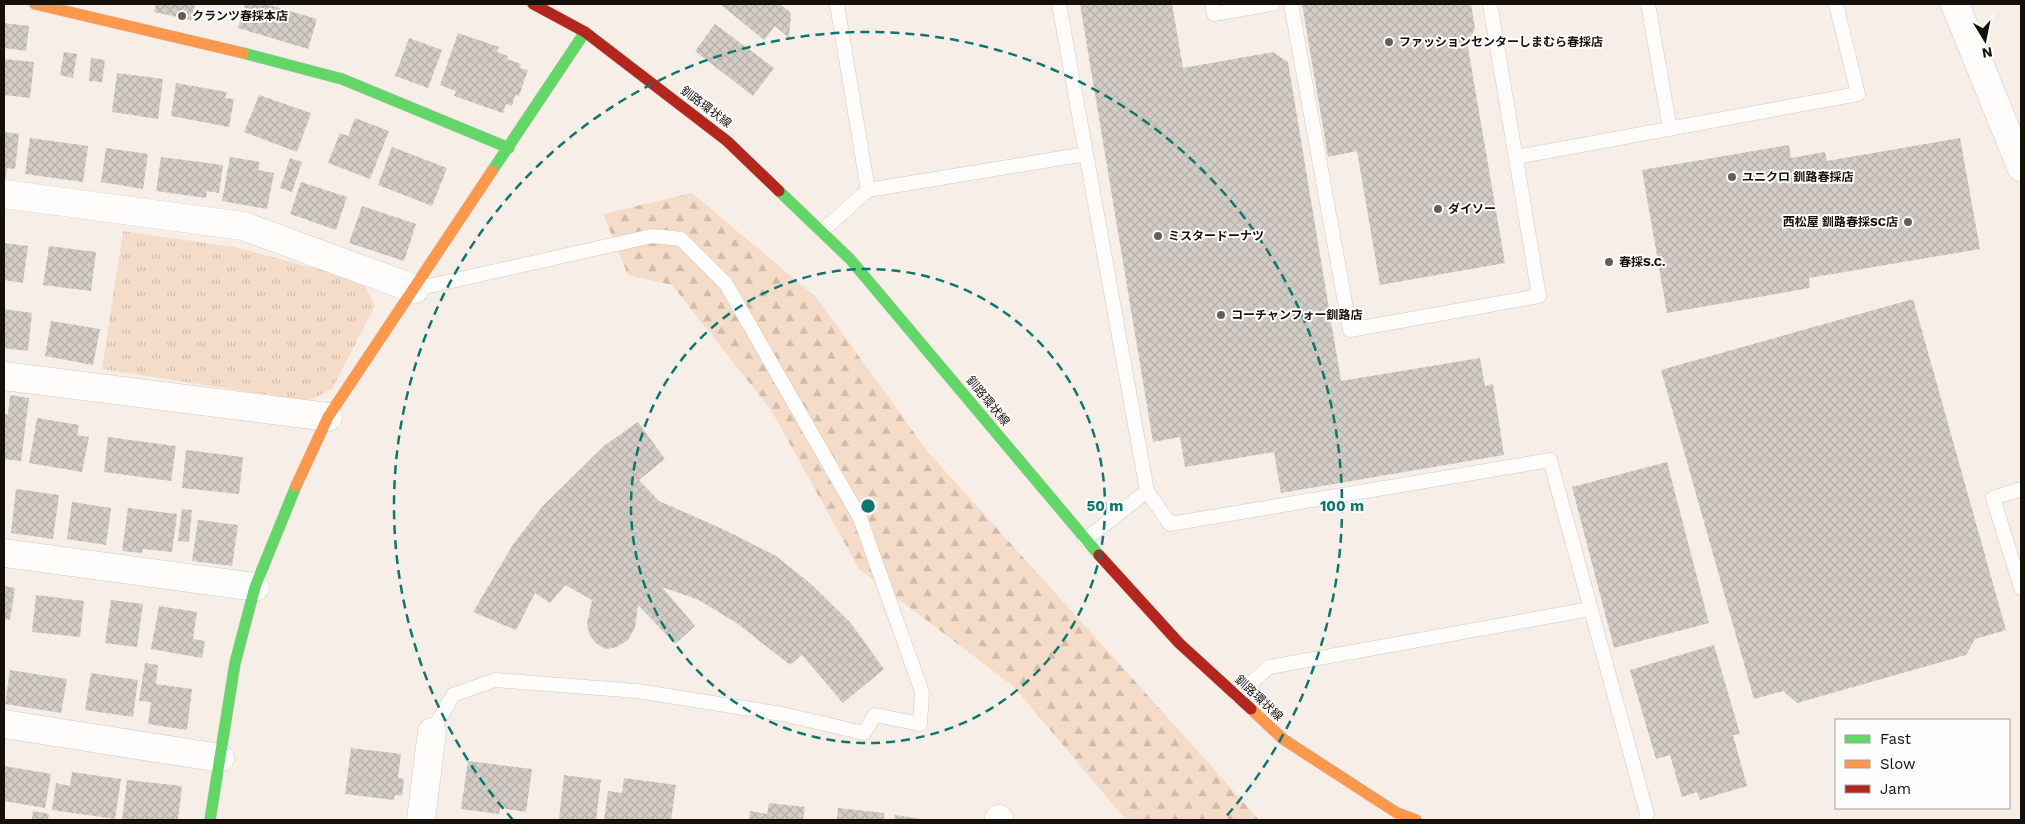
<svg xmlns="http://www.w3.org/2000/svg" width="2025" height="824" font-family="'Work Sans','Noto Sans JP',sans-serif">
	<defs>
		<pattern id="grass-tufts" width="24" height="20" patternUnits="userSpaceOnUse" patternTransform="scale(1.25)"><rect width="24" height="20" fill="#f5dcc8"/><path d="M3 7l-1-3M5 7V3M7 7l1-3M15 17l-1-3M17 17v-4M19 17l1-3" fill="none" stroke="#d1bcaa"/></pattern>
		<pattern id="forest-firs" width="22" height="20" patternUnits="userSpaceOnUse" patternTransform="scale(1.25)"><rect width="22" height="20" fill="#f5dcc8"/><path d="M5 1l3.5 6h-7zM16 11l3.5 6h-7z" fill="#d1bcaa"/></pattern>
		<pattern id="building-cross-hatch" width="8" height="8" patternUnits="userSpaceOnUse" patternTransform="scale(1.25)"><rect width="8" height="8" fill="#d4cdc7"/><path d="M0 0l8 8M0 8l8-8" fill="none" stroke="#b5afaa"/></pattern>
	</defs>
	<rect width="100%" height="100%" fill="#f7efe7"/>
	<path fill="url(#grass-tufts)" d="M123,231L234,247L363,281L375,306L332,389L308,401L102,369Z"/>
	<path fill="url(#forest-firs)" d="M692,193L816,297L928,452L1197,750L1259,820H1126L1013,686L859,569L771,410L672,285L628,275L603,214Z"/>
	<path fill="url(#building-cross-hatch)" d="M156,4H195L191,20L154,12Z
		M245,4H266L317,19L308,49L238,28Z
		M720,4H780L791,13L789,38L775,26L764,40Z
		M1080,4H1172L1183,68L1273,52L1288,62L1341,381L1480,358L1485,386L1493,384L1504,455L1281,493L1274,452L1185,467L1180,437L1153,442Z
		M1302,4H1471L1475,29L1467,42L1505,263L1380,285L1357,151L1328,157Z
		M4,23L29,26L26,51L4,48Z
		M715,24L774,68L753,96L695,51Z
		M458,33L499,47L497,52L508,56L507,59L521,64L520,68L528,70L519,96L515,95L512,106L506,104L503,113L454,96L456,91L440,85Z
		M409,38L442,50L428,88L395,76Z
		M64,52L77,54L73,78L60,75Z
		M91,58L105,60L102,82L89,81Z
		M4,59L34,62L30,98L4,95Z
		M117,73L163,79L158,119L112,112Z
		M176,83L227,92L225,98L234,99L229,127L171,116Z
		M259,95L311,113L297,152L244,132Z
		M355,118L389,131L370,179L328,163L340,133L348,136Z
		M4,132L19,134L15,169L7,168L5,179Z
		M30,138L88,146L83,182L25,174Z
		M1960,138L1980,249L1809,278L1810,288L1667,313L1642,170L1789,145L1791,158L1825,152L1827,161Z
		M392,147L447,168L432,206L378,185Z
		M106,148L148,154L143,189L101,182Z
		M161,157L223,165L219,193L207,191L206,198L156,191Z
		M230,157L260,162L258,170L274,173L267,209L222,201Z
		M290,158L302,162L292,192L280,188Z
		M301,182L347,197L336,230L290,214Z
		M362,206L416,224L404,261L349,243Z
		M4,243L28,246L23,283L4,280Z
		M49,246L96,252L91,291L43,285Z
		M1913,299L2006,630L1975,639L1966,655L1797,703L1783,691L1754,699L1661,370Z
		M4,309L32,313L28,351L4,348Z
		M51,321L100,329L93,365L45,356Z
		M10,395L29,398L21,461L4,459V414H8Z
		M37,418L79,425L77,435L89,437L82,472L29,463Z
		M638,422L665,459L639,480L659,501L727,531L776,556L811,584L850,622L884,669L843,703L802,655L790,665L738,624L699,600L662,587L695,626L675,644L638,605L635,628L628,640L617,647L606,649L597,644L590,636L587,624L592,600L565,585L550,603L535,593L516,630L473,612L514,543L542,507L605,445Z
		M108,437L176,446L171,481L104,472Z
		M186,450L243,457L239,494L182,488Z
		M1667,462L1709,623L1614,648L1572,487Z
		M16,489L59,495L53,539L11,533Z
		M72,502L111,508L106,545L67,539Z
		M128,508L177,514L172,552L143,549L142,553L122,551Z
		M182,509L192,510L189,542L178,541Z
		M198,520L238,525L232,566L192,561Z
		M4,586L15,588L10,620L4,619Z
		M36,595L84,601L80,637L32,632Z
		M111,600L143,604L137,647L105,643Z
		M159,606L197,612L193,639L205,641L202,658L151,649Z
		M1714,645L1740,734L1733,735L1747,786L1700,800L1697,792L1682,797L1670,755L1656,759L1630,670Z
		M145,663L158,665L156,684L192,689L187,730L148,724L151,702L139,701Z
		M10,670L67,679L61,713L5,704Z
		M91,673L138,680L133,717L85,710Z
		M351,748L401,754L398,778L404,779L402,796L395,795L394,800L345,794Z
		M468,761L532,769L526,812L500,808L499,814L461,809Z
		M4,766L51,774L45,808L4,801Z
		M72,772L121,779L115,819L52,810L56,783L70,786Z
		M564,775L601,780L596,820L559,819Z
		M624,778L676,785L671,820H604L608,791L622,793Z
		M127,780L182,786L178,820H122Z
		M769,803L805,807L803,820H749L750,811L767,814Z
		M838,808L884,813V820H837Z
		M33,811L49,814L48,820H32Z
		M895,815L921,819V820H894Z"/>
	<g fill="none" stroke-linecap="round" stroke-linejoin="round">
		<defs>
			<path id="lane" d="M837,4L868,190
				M1059,4L1147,491
				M1212,4L1214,14L1272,4
				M1291,4L1350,330L1539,296L1490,4
				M1648,4L1670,129
				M1516,157L1858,94L1836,4
				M822,231L868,190L1086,154
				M416,289L652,236L681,239L726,284L860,518L922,692L920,724L875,715L864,733L782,714L637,691L495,680L453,695L432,732
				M2021,489L1993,498L2021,588
				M1085,540L1147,491L1170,524L1550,460L1647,814L1645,820
				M1237,696L1269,667L1590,609"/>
			<path id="street" d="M1955,4L2021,167
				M4,194L243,226L415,289
				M4,376L328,417
				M4,553L255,587
				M4,724L220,758
				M421,819L432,732
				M999,820V819"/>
			<path id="fast" d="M243,53L342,79L509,148
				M492,171L585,32
				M779,191L850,259L1099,555
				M210,820L235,663L255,587L296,486"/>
			<path id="slow" d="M35,4L243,53
				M296,486L328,417L492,171
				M1251,709L1283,739L1397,813L1416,820"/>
			<path id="jam" d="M533,4L585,32L727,141L779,191
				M1099,555L1179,643L1251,709"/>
		</defs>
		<use href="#lane" stroke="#d1cac3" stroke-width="15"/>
		<use href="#street" stroke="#d1cac3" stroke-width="29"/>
		<use href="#fast" stroke="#d1cac3" stroke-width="12"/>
		<use href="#slow" stroke="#d1cac3" stroke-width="12"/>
		<use href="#jam" stroke="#d1cac3" stroke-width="12"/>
		<use href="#lane" stroke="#fefdfb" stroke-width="14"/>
		<use href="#street" stroke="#fefdfb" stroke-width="28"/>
		<use href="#fast" stroke="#63d668" stroke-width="11"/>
		<use href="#slow" stroke="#ff974d" stroke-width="11"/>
		<use href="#jam" stroke="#b3261e" stroke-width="11"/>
	</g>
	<g fill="none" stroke="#0f766e" stroke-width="2.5" stroke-dasharray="9 6">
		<circle cx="868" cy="506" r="237"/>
		<path d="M513 820A474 474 0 1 1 1223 820"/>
	</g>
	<g fill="#655e58" stroke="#fefefe" stroke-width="2">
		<circle cx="182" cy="16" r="5"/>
		<circle cx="1389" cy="42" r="5"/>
		<circle cx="1732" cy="177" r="5"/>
		<circle cx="1438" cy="209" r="5"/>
		<circle cx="1908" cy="222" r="5"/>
		<circle cx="1158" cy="236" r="5"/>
		<circle cx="1609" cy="262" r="5"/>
		<circle cx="1221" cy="315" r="5"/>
	</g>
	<g text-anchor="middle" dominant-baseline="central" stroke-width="4" stroke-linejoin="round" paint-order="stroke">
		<g font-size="12" font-weight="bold" fill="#16100b" stroke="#fefefe" text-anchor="start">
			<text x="192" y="16">クランツ春採本店</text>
			<text x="1399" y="42">ファッションセンターしまむら春採店</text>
			<text x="1742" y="177">ユニクロ 釧路春採店</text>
			<text x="1448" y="209">ダイソー</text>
			<text x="1898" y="222" text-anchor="end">西松屋 釧路春採SC店</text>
			<text x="1168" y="236">ミスタードーナツ</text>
			<text x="1619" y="262">春採S.C.</text>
			<text x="1231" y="315">コーチャンフォー釧路店</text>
		</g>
		<g font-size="12" fill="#16100b" stroke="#fefefe">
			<text transform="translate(706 107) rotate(37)">釧路環状線</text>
			<text transform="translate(988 401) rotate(50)">釧路環状線</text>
			<text transform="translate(1259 698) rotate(43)">釧路環状線</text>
		</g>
	</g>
	<circle cx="868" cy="506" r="8" fill="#0f766e" stroke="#fefefe" stroke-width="2.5"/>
	<g font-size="15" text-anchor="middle" font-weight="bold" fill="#0f766e" stroke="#fefefe" stroke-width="4" stroke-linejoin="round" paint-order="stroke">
		<text x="1105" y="511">50 m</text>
		<text x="1342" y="511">100 m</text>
	</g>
	<rect width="2025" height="824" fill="none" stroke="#16100b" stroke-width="10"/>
	<rect x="1835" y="719" width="175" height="90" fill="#fefefe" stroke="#a19f9d"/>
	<rect x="1845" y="735" width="25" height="8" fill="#63d668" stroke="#a19f9d"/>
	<text x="1880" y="744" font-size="15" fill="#16100b">Fast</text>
	<rect x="1845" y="760" width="25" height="8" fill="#ff974d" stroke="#a19f9d"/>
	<text x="1880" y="769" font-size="15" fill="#16100b">Slow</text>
	<rect x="1845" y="785" width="25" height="8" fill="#b3261e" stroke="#a19f9d"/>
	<text x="1880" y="794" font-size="15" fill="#16100b">Jam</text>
	<g transform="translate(1985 40) rotate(170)" stroke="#fefefe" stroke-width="4" paint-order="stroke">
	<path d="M0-4L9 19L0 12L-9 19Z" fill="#16100b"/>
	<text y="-8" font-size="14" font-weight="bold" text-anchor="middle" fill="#16100b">N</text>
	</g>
</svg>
